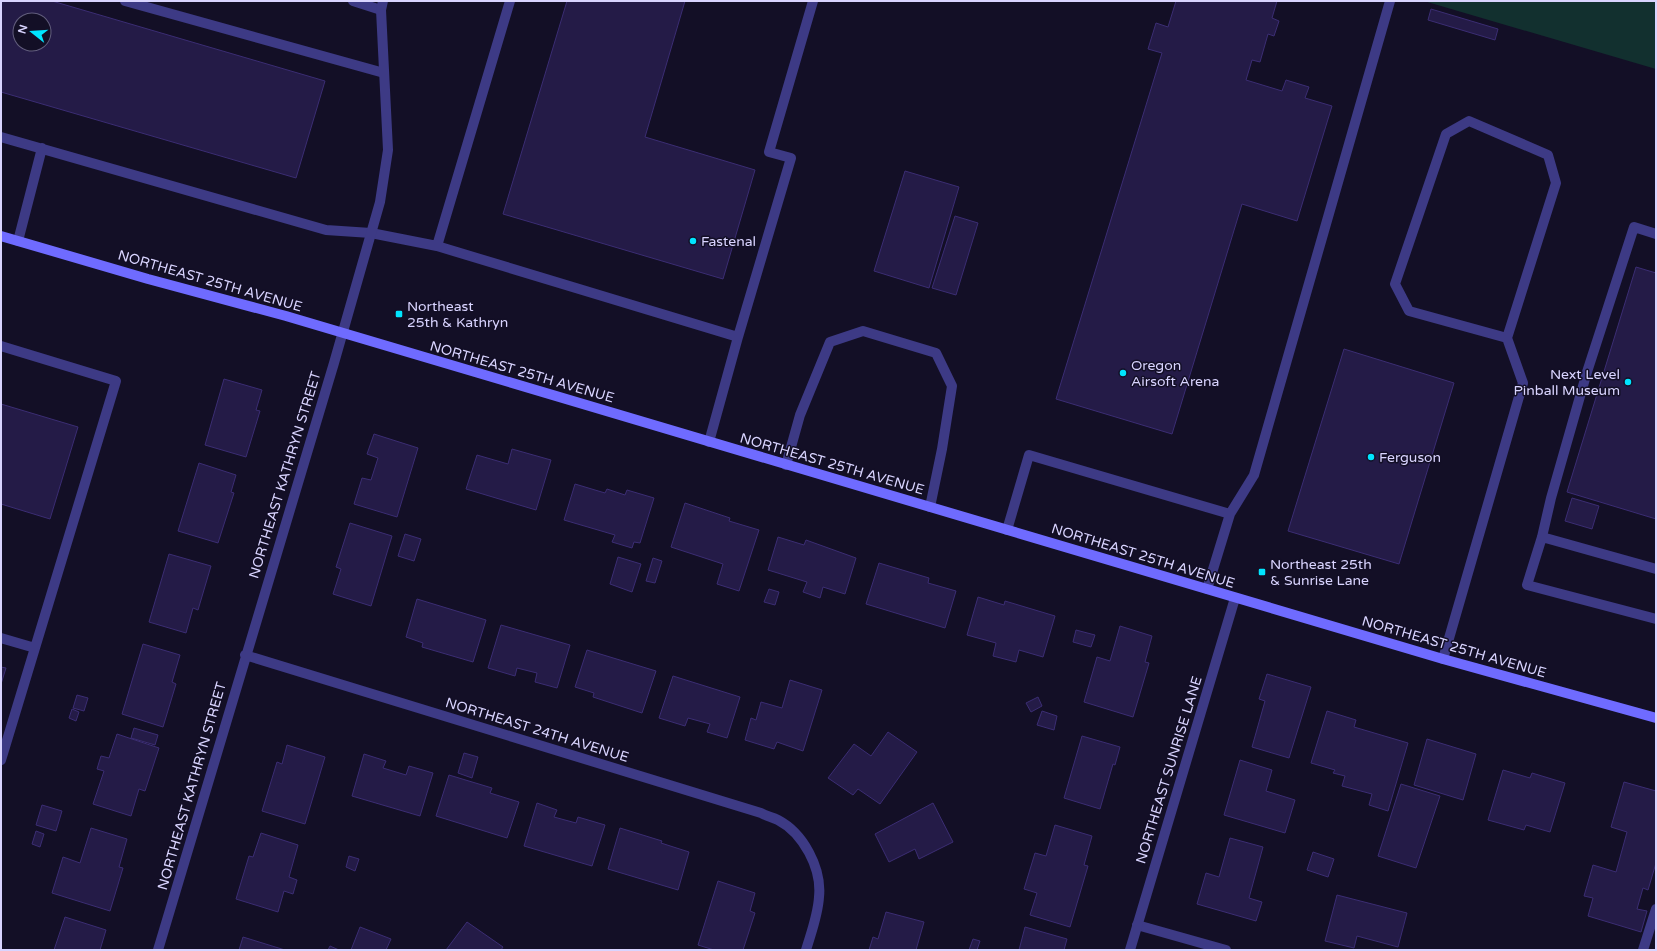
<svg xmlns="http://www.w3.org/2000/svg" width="1657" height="951" font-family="'Varela Round',sans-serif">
	<rect width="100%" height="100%" fill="#130f26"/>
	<path fill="#12302f" d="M1424,1H1656V69Z"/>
	<path fill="#241b47" stroke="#3b2d73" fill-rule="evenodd" d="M1,1H52L325,81L296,178L1,92ZM20,20H44V44H20Z
		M567,1H685L645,137L755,170L723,279L503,214Z
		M1176,1H1277L1272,18L1279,21L1274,36L1268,34L1260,62L1252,60L1246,80L1282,91L1286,80L1309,87L1305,98L1332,106L1297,221L1242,204L1172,434L1056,399L1162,53L1148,49L1156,23L1168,27Z
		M1431,9L1498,29L1495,40L1428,20Z
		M905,171L959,187L929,288L874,271Z
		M955,216L978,223L956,295L932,288Z
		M1636,267L1656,273V519L1567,492Z
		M1344,349L1454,383L1399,564L1288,531Z
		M224,379L262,390L256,410L260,411L246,457L205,445Z
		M1,404L78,427L50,519L1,504Z
		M374,434L418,448L397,517L354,504L362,478L371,480L378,458L367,454Z
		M512,449L551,460L536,510L466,489L477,455L508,464Z
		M199,463L236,475L231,492L234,493L218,543L178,531Z
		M575,484L605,493L607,489L625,495L627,490L654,498L640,543L634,542L632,548L612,542L615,535L564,520Z
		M1572,498L1599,506L1592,529L1565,521Z
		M685,503L730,518L729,521L759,530L739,591L717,584L723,564L671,547Z
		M350,523L392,536L371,606L333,594L341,569L336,567Z
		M405,534L421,539L414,561L398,556Z
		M778,537L804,545L806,540L856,558L845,594L823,587L820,598L803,592L807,582L768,570Z
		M169,554L211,566L198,610L193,608L186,633L149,622Z
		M618,557L641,564L632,592L610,584Z
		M653,558L662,561L655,583L646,581Z
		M879,563L929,578L928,583L956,591L945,628L866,604Z
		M769,589L779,592L775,605L764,602Z
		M978,597L1004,605L1005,601L1055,616L1043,657L1019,650L1016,662L993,656L996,643L967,635Z
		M417,599L486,620L473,662L422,647L423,643L406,637Z
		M501,625L570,645L557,688L535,682L537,673L517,668L515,676L488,668Z
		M1120,626L1152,636L1145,662L1149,663L1133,717L1084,702L1097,657L1110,661Z
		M1076,630L1095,635L1091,647L1073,642Z
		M143,644L180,655L172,682L176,684L163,727L122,714Z
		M587,650L656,671L642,713L593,697L594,693L575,687Z
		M1,667L6,668L1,684Z
		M1267,674L1311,687L1289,758L1252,747L1265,701L1259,699Z
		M673,676L740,697L727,738L707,732L710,724L688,718L685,726L659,718Z
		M790,680L822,690L803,751L777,742L774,749L745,740L751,718L756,720L761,702L782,708Z
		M77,695L88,698L84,711L73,708Z
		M1038,697L1042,706L1031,712L1026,703Z
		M72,709L79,712L76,721L69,718Z
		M1042,711L1057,716L1054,730L1037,725Z
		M1327,711L1356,720L1354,727L1408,743L1388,811L1369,805L1372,794L1342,786L1345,776L1333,773L1335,770L1311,763Z
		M134,728L158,735L155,745L131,738Z
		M888,732L917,752L880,804L858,789L853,795L828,778L854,744L871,756Z
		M117,734L159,748L145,791L139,789L131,816L93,804L104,771L97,769L101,756L109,758Z
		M1082,736L1120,747L1115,765L1113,764L1100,809L1064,798Z
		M1427,739L1476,754L1463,800L1414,785Z
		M287,745L325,757L305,824L262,811L277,762L282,764Z
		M464,753L478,757L472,778L458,773Z
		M364,754L386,761L383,768L406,775L409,766L433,773L420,816L352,796Z
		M1240,760L1272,770L1266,791L1295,800L1285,833L1224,815Z
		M1503,770L1530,778L1532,773L1565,783L1550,832L1526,825L1524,830L1488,820Z
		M449,775L492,788L490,793L519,802L507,838L436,816Z
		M1624,782L1656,791V863L1648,890L1643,888L1637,909L1647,911L1641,932L1588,916L1593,898L1584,896L1593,865L1616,872L1627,832L1611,827Z
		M1401,784L1440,796L1416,868L1378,856Z
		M537,803L557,810L554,817L576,823L578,817L605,825L592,866L524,846Z
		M933,803L953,842L919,859L915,849L889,862L875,834Z
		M42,805L62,811L56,831L36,825Z
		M1055,825L1092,836L1084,865L1088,866L1070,927L1030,915L1037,893L1024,889L1035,853L1046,856Z
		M91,828L127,839L119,867L123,868L110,911L52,893L63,857L80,863Z
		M620,828L662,841L661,843L689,852L678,890L608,869Z
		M36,831L44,834L40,847L32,844Z
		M261,833L298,845L289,877L297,880L293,894L284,891L278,912L236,899L249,856L253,857Z
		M1230,838L1263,847L1249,898L1262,902L1256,921L1197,904L1206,873L1219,877Z
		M1313,852L1334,859L1328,877L1307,870Z
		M349,856L359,859L355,871L346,867Z
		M718,881L755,893L750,911L755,913L743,950H714L698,945Z
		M1337,895L1407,913L1398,947L1357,936L1354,948L1325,941Z
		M886,912L924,922L916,950H869L873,937L878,939Z
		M65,917L106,930L100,950H54Z
		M467,922L503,947L501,950H446Z
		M360,927L391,939L386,950H351Z
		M1025,927L1067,939L1064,950H1019Z
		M243,937L285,950H239Z
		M973,939L980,941L977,950H969Z
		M330,946L339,950H328Z"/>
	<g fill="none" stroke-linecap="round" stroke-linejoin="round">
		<path stroke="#3d3a85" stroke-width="10" d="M125,1L384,73
			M353,1L381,10
			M1,137L326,230L371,233L437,246L738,337L709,442
			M1656,234L1634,227L1587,372L1551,498L1542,537L1527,585L1656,619
			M18,241L42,148
			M437,246L510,1
			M738,337L791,158L769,152L813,1
			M1,346L116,381L1,760
			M786,465L800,415L830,342L863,331L936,353L952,386L942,449L930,507
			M1230,514L1254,475L1390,1
			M1007,530L1029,455L1230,514L1207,589
			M1542,537L1656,569
			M1,638L35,648
			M1443,659L1523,383L1507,338L1409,311L1395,284L1446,134L1469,121L1548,155L1556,183L1507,338
			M1137,925L1226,950
			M1643,950L1656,909"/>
		<path stroke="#3d3a85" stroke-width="10" d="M245,655L761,813C766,816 772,817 778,820C803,833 822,868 819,897C818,915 811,933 806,950
			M158,950L334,363L380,202L388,150L381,10L383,1"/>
		<path stroke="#3d3a85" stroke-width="10" d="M1130,950L1235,598"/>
		<path stroke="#6f6bff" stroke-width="10" d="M1,236L148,279L286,316L1443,659L1656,718"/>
	</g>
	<g fill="#00e5ff" stroke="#130f26" stroke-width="1.5">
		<circle cx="693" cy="241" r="4"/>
		<rect x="395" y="310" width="8" height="8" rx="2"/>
		<circle cx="1123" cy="373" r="4"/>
		<circle cx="1628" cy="382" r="4"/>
		<circle cx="1371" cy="457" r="4"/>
		<rect x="1258" y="568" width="8" height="8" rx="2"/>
	</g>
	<g text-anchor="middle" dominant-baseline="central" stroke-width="3" stroke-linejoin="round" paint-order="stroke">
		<g font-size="14" fill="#d9d4ff" stroke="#130f26" text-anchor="start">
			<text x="701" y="241">Fastenal</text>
			<text x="407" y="306">Northeast<tspan x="407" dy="16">25th &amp; Kathryn</tspan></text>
			<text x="1131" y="365">Oregon<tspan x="1131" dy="16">Airsoft Arena</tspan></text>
			<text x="1620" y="374" text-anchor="end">Next Level<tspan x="1620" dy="16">Pinball Museum</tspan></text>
			<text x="1379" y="457">Ferguson</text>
			<text x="1270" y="564">Northeast 25th<tspan x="1270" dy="16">&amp; Sunrise Lane</tspan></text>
		</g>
		<g font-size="14" fill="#d9d4ff" stroke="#130f26">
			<text transform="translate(210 281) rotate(16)">NORTHEAST 25TH AVENUE</text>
			<text transform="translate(522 372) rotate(16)">NORTHEAST 25TH AVENUE</text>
			<text transform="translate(832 464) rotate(16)">NORTHEAST 25TH AVENUE</text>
			<text transform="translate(285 475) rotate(-73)">NORTHEAST KATHRYN STREET</text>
			<text transform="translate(1143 556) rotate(17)">NORTHEAST 25TH AVENUE</text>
			<text transform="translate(1454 647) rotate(16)">NORTHEAST 25TH AVENUE</text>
			<text transform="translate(537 730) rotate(17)">NORTHEAST 24TH AVENUE</text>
			<text transform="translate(1169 770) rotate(-73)">NORTHEAST SUNRISE LANE</text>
			<text transform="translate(192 786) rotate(-74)">NORTHEAST KATHRYN STREET</text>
		</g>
	</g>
	<rect width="1657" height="951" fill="none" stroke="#d9d4ff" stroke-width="4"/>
	<g transform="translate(32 32) rotate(287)"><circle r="19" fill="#130f26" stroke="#625e7d"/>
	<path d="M0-3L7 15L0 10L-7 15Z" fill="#00e5ff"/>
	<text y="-6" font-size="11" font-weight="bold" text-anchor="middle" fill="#d9d4ff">N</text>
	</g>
</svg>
